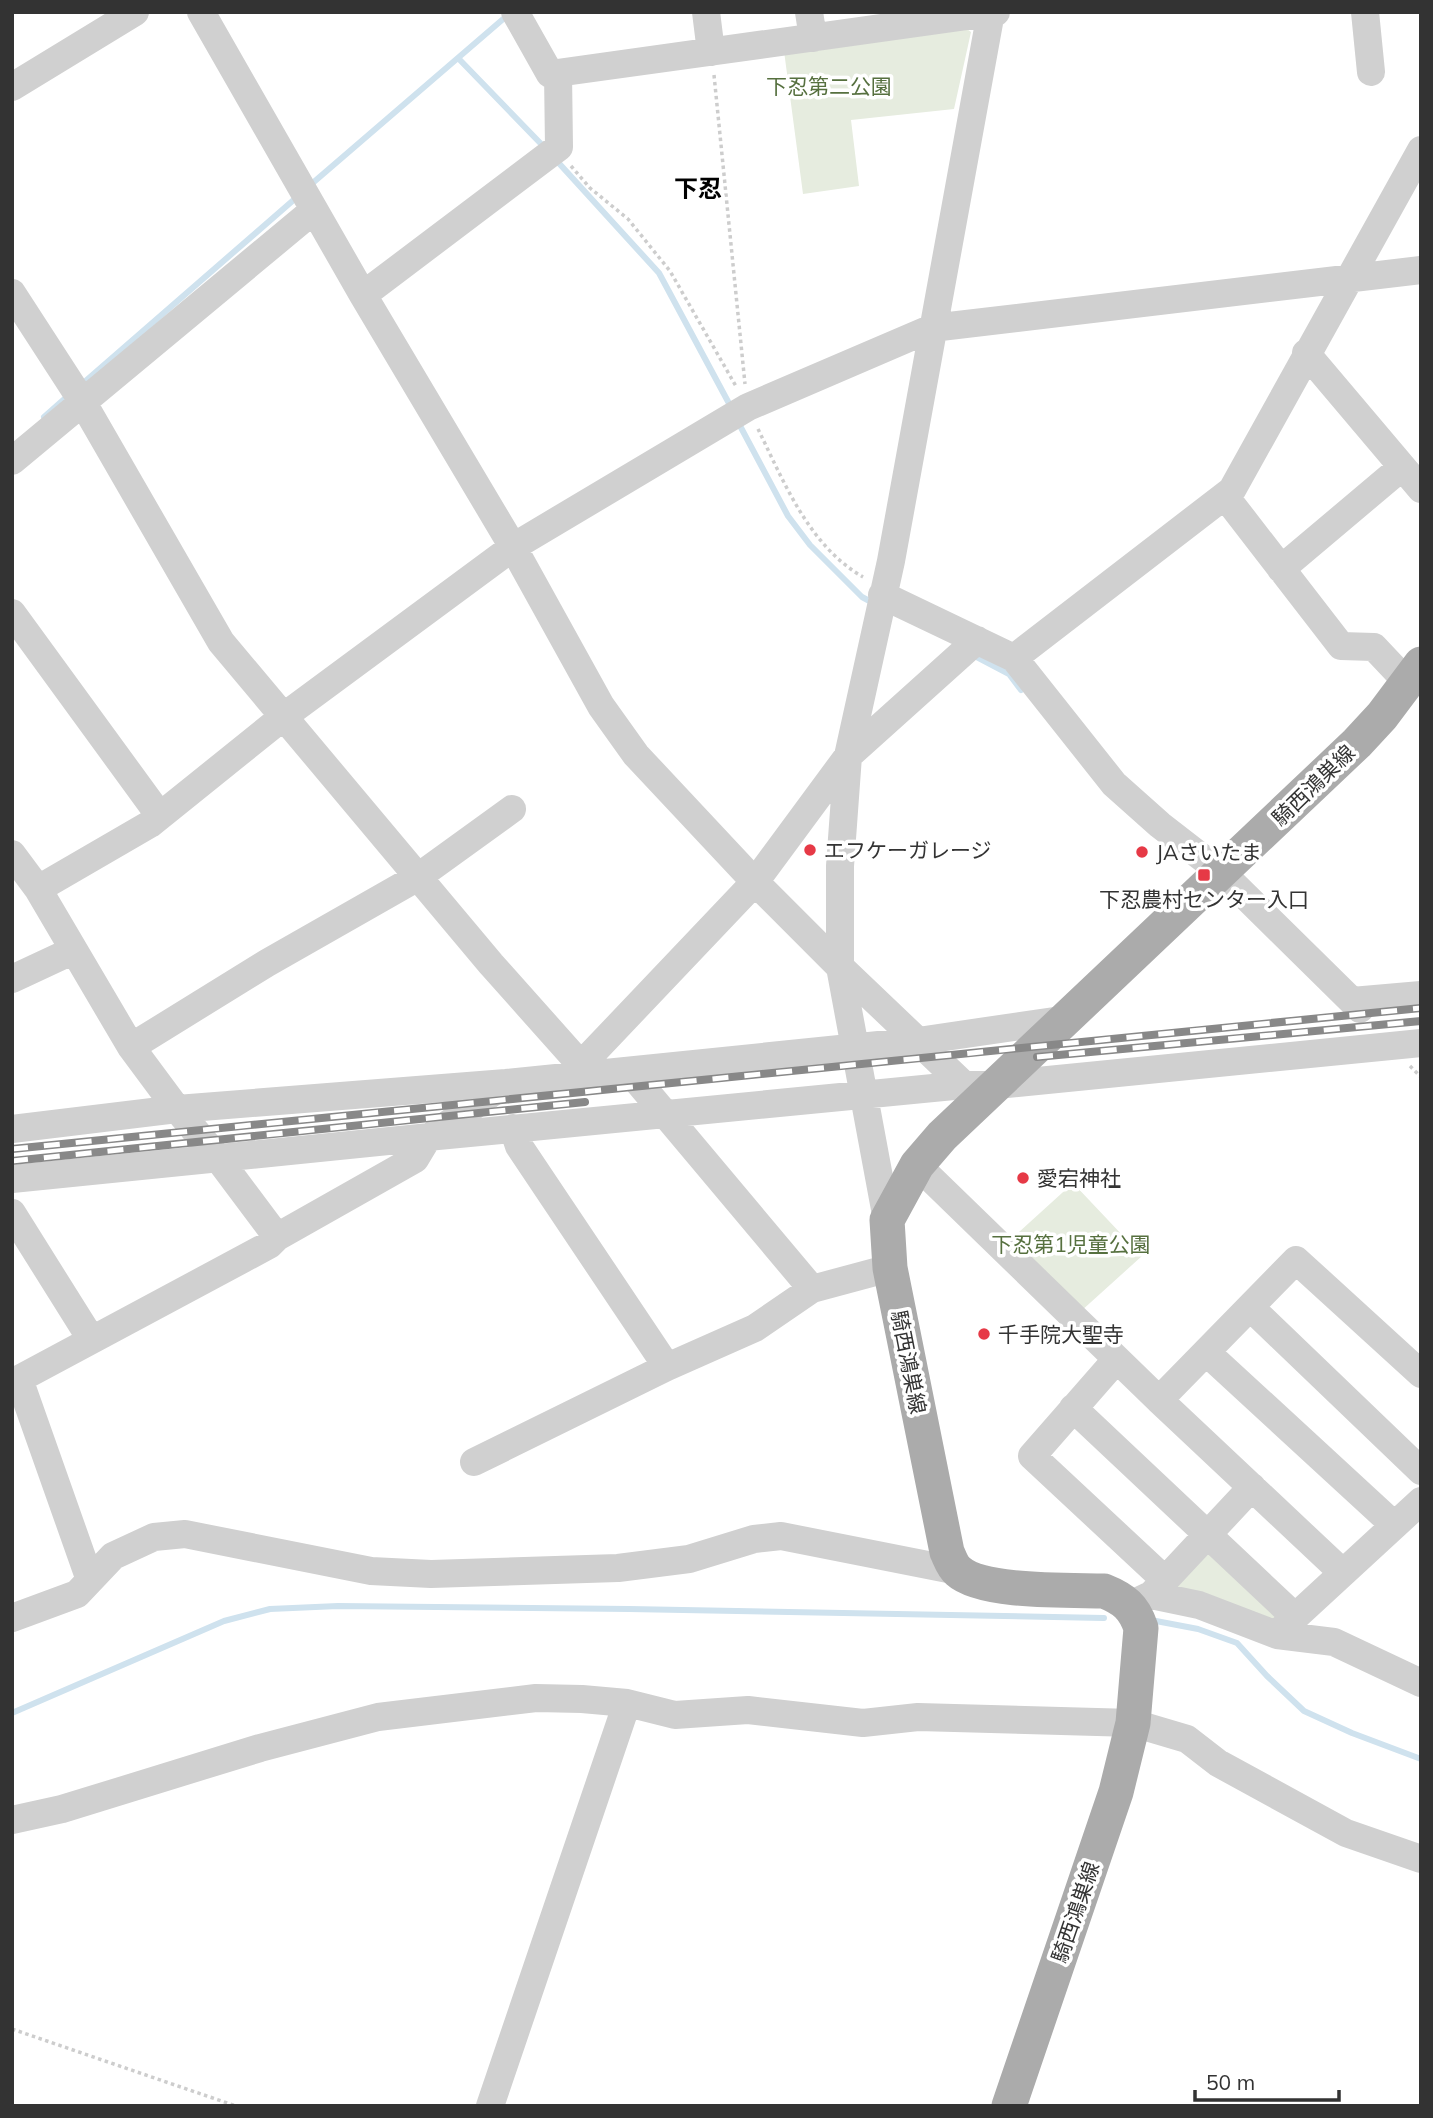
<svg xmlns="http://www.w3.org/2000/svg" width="1433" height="2118" font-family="Mulish,'Noto Sans JP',sans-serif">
	<rect width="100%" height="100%" fill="#fff"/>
	<path fill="#e6ecdf" d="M964,27L971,32L954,109L851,120L859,186L803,194L784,51Z
		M1073,1183L1142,1256L1080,1312L1007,1243Z
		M1208,1552L1277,1610L1275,1622L1174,1587Z"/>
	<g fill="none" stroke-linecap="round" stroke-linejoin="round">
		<path stroke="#cfe2ee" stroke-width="6" d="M458,58L546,149
			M556,160L659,273L732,409
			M308,187L509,14
			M81,385L297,197
			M44,417L70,394
			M738,422L788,516L810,545L862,597L875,604
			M971,654L1009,674L1021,690
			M1156,1621L1198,1629L1237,1643L1267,1676L1304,1711L1352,1733L1421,1759
			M12,1713L224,1621L270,1609L338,1606L629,1609L1104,1618"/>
		<path stroke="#cdcdcd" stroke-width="3.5" stroke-dasharray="3.5 3.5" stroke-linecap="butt" d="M714,75L745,384
			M571,166L590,188L628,219L670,271L737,388
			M758,429C784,482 809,546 863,577
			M1410,1066L1421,1077
			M12,2029L236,2106"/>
		<path stroke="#d0d0d0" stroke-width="28" d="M201,12L363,295L513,547L601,706L636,755L755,882L840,967L964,1085
			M515,12L550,74L996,12
			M706,12L711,52
			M809,12L813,38
			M1365,12L1371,72
			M12,87L135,12
			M12,293L82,401L221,642L491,964L581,1065L583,1075
			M363,295L559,147L558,73
			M1306,353L1421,489
			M12,461L314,210
			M1225,496L1341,646L1374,647L1407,682
			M1281,569L1402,467
			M882,595L1014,658L1114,784L1160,825L1222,873L1360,1009
			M12,613L160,816
			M1014,658L1232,490L1421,150
			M12,854L38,889L131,1047L177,1109L218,1158L277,1237
			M38,889L150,824L283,717L513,547L748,407L932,328L1421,270
			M12,979L72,951
			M1352,1001L1421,995
			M131,1047L267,963L418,877L512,809
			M581,1065L755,882L848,756L977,640
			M629,1071L812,1289L890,1268
			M513,1128L519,1146L667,1367
			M12,1129L177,1109L506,1083L918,1041L1068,1019
			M917,1165L1159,1400L1296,1260L1421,1374
			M12,1179C329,1146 647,1116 964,1085H997L1421,1043
			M12,1213L91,1339
			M887,1220L840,967V866L848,756L891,561L991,12
			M1250,1307L1421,1471
			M1206,1352L1394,1525
			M1116,1360L1032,1456L1165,1580
			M1159,1400L1342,1572
			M1073,1408L1294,1616
			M474,1462L667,1367L755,1328L812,1289
			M90,1580L19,1379L269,1245L277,1237L415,1159L427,1139L506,1083
			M1153,1593L1252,1487
			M1130,1605L1151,1595L1199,1605L1277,1635L1334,1642L1421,1683
			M12,1618L77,1594L113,1556L154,1537L185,1534L371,1571L431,1574L618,1568L689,1559L754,1539L781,1536L958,1571
			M1281,1630L1421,1501
			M12,1820L62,1809L260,1748L378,1717L536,1698L582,1699L627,1703L675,1715L748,1710L863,1723L918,1717L1133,1723L1187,1739L1218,1763L1346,1833L1421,1859
			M490,2106L627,1703"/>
		<path stroke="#ababab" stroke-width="35" d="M1009,2106L1116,1792L1133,1723L1141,1628C1134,1607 1124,1599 1104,1591C1069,1590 982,1593 958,1571C952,1566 950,1558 947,1552L890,1268L887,1220L917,1165L942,1136L1357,743L1382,716L1421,664"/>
		<defs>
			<path id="rail" d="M1037,1057L1421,1021
				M12,1149L1421,1008
				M12,1161L585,1102"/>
		</defs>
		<use href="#rail" stroke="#888" stroke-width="8"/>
		<use href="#rail" stroke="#fff" stroke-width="5" stroke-dasharray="16" stroke-linecap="butt"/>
	</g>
	<g fill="#e63946" stroke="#fff" stroke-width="2.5">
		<circle cx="810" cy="850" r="7"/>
		<circle cx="1142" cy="852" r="7"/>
		<rect x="1197" y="868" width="14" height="14" rx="3.5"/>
		<circle cx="1023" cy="1178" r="7"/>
		<circle cx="984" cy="1334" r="7"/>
	</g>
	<g text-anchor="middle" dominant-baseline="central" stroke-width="7" stroke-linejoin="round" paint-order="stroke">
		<g font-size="21" fill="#56703f" stroke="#fff">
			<text x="829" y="86">下忍第二公園</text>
			<text x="1071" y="1244">下忍第1児童公園</text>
		</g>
		<g font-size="21" fill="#333" stroke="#fff">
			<text transform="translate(1313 785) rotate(-44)">騎西鴻巣線</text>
			<text transform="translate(909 1362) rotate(79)">騎西鴻巣線</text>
			<text transform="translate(1075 1912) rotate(-71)">騎西鴻巣線</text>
		</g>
		<g font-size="21" fill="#333" stroke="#fff" text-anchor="start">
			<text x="824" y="850">エフケーガレージ</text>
			<text x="1156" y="852">JAさいたま</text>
			<text x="1204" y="899" text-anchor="middle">下忍農村センター入口</text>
			<text x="1037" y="1178">愛宕神社</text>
			<text x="998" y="1334">千手院大聖寺</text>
		</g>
		<g font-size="24" font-weight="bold" fill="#000" stroke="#fff">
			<text x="698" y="188">下忍</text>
		</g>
	</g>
	<rect width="1433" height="2118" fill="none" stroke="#333333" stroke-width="28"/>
	<path d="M1195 2090v10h144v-10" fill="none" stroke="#333333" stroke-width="3.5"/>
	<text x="1206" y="2090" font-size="21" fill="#333333" stroke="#ffffff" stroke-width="5" paint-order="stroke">50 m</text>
</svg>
